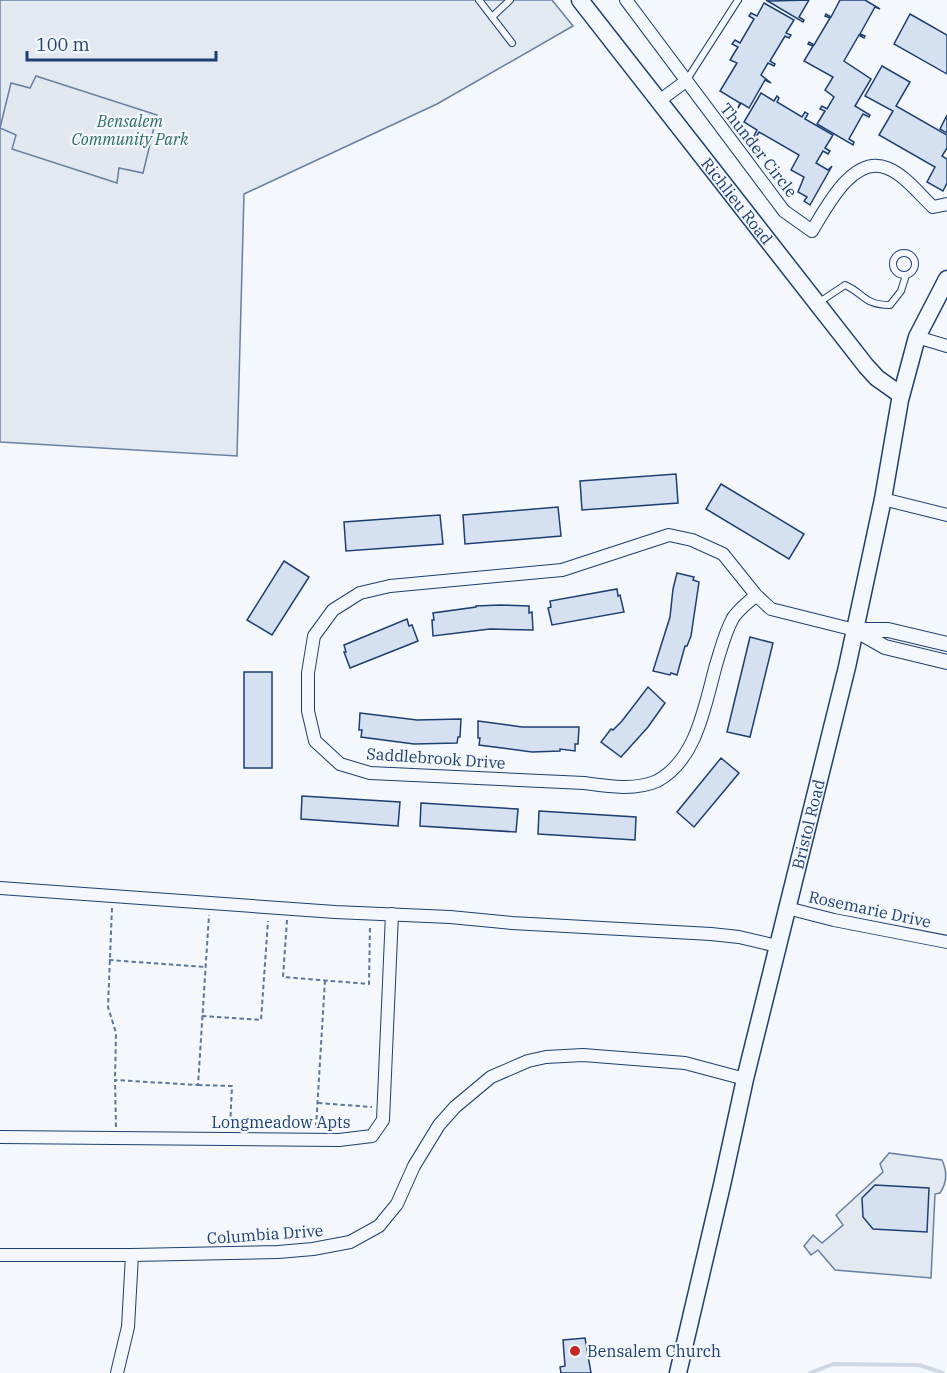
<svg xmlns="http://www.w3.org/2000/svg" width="947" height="1373" viewBox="0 0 947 1373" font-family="'IBM Plex Serif',serif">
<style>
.green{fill:#e3e9f0;stroke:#687fa3;stroke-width:1.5}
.parking{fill:#e3e8f0;stroke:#687fa3;stroke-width:1.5}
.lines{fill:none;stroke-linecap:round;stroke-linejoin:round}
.stream{stroke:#cfd7e4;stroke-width:4}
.building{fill:#d5e0f0;stroke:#1d3f73;stroke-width:1.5}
.service-casing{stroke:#1d3f73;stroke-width:8}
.minor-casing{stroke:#1d3f73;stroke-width:14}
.tertiary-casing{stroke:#1d3f73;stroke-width:16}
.secondary-casing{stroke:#1d3f73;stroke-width:19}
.path{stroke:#5e769c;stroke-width:2;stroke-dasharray:4.5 3;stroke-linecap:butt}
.service{stroke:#f4f7fb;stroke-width:6}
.minor{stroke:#f4f7fb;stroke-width:12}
.tertiary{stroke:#f4f7fb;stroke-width:14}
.secondary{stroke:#f4f7fb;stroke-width:16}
.poi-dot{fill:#c62828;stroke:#f4f7fb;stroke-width:2}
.labels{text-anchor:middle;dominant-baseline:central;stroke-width:4.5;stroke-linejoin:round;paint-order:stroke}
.park-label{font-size:16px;font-style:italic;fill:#2c6c60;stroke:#f4f7fb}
.street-label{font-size:16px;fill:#1d3f73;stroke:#f4f7fb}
.poi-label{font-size:16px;fill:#1d3f73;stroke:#f4f7fb;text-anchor:start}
</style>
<rect width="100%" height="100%" fill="#f4f7fb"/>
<g class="green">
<polygon points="0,0 552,0 573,26 437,104 244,194 237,456 0,442"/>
<path d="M889,1153l53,7c5,11 5,23 -2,33l-5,1 -4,84 -96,-8 -17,-20 -7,5 -7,-9 9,-11 9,8 21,-18 -7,-10 47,-43 -3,-8z"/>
</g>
<polygon class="parking" points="36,76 157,115 143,173 119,168 117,183 12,149 16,135 0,128 11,83 30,88"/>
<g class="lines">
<polyline class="stream" points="810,1373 833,1364 919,1365 943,1373"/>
</g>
<g class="building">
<polygon points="766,0 770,1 809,0 799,17 804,20 803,22"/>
<polygon points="840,0 865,0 880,9 875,7 860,34 865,36 864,38 859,35 844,61 871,79 855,106 870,115 869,117 863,114 849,139 854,142 853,145 817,124 825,111 820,109 822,106 827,109 834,97 825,90 833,77 804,61 813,46 808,44 809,42 814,45 830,18 825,16 826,14 831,17"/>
<polygon points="764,3 794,20 786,33 791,35 789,38 785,36 770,61 775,64 774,66 768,63 761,75 771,83 765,80 749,108 741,103 738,108 740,103 720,91 737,63 730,60 738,47 732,44 735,40 740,43 754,19 749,16 751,13 757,16"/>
<polygon points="910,14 947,35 947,74 894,44"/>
<polygon points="882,66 910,82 896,106 947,135 947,148 942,156 947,159 947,183 943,191 927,182 935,167 879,135 893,111 865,96"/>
<polygon points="761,93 774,101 777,96 779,98 777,102 802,117 805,112 808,114 805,119 833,135 825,148 830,151 828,154 823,151 816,163 828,170 832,166 810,205 804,201 807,197 798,192 804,177 791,170 799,155 759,132 756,137 754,136 757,130 744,122"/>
<polygon points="947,115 947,133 940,129"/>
<polygon points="676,474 678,503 582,510 580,481"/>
<polygon points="721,484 804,534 789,559 706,509"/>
<polygon points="558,507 561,536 465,544 463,515"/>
<polygon points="440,515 443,544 346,551 344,522"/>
<polygon points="284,561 309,577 272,635 247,620"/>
<polygon points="677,573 694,577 693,580 699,582 691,636 687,646 685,646 677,675 671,673 670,675 653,671 670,617 673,589"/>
<polygon points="617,589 618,596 620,595 624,612 552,625 548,608 551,607 550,601"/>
<polygon points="500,605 529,606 529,613 532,612 533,630 490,629 433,636 432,620 434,620 433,613 476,607 476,606"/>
<polygon points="407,619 409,626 412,625 418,641 350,668 344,652 346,652 344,645"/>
<polygon points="750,637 773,643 750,737 727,732"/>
<rect x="244" y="672" width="28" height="96"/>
<polygon points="648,687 665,703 648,727 621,757 601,742 611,729 613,730 622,721"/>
<polygon points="360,713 417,720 461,719 460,737 458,737 457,743 414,744 361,737 362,730 359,730"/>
<polygon points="478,721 522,727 579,727 578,744 575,744 575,751 560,749 560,751 532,752 479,745 480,738 478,738"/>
<polygon points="721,758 739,773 694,827 677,812"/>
<polygon points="302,796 400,802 398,826 301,819"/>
<polygon points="421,803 518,809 516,832 420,826"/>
<polygon points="539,811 636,817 635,840 538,834"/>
<polygon points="875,1185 929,1188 927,1232 873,1229 863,1217 862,1198"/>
<polygon points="585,1338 591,1373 561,1373 560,1367 565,1366 563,1340"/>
</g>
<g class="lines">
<g class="service-casing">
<g id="service">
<polyline points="479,0 512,43"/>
<polyline points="492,17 510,0"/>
<polyline points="686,81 738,0"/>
<circle cx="904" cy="264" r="11"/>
<path d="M818,303l27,-18c20,9 19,20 45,20l11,-14 5,-16"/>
</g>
</g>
<g class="minor-casing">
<g id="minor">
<path d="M626,0l158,211 28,20c14,-23 41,-77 75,-63 18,7 33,27 46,39l14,-3"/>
<polyline points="659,101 686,81"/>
<polyline points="917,337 947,346"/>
<polyline points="883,499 947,515"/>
<path d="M756,595c-7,7 -17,14 -23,23 -8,14 -12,31 -17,47 -11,39 -19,95 -59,116 -22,10 -51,5 -73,2l-214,-10 -30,-9 -25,-23 -7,-30v-38l6,-37 19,-26 27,-17 30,-7 172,-16 107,-35 23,5 31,14 33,41 15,14 84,21"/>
<polyline points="0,888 335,912 450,917 512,923 711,934 739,937 777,946"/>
<polyline points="787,908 834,920 947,942"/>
<polyline points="0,1137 339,1140 372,1136 383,1120 392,914"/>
<polyline points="0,1255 132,1255 128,1327 117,1373"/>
<polyline points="132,1255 278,1252 313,1249 350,1242 379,1226 397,1204 414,1166 439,1125 455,1107 491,1077 528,1061 546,1057 583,1055 685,1063 745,1079"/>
</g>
</g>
<g class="tertiary-casing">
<g id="tertiary">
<polyline points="855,630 885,647 947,662"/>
<polyline points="857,630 888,630 947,644"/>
</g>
</g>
<g class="secondary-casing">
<g id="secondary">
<path id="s1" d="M580,0l286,366 11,12 24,17"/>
<path id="s2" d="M678,1373l44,-188 23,-106 102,-412 36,-168 17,-99 17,-63 30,-58"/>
</g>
</g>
<g class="path">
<polyline points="112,908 108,1007 116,1033 115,1080"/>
<polyline points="287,920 283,977 369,984 370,925"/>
<polyline points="109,960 205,967"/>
<polyline points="202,1016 261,1020 268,921"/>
<polyline points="198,1085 232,1086 230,1127"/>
<polyline points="318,1103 372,1107"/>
<polyline points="116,1127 115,1080 198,1085 209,915"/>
<polyline points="316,1127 325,980"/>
</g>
<use href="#service" class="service"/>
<use href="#minor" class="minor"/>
<use href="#tertiary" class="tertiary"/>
<use href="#secondary" class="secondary"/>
</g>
<circle class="poi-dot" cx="575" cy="1351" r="6"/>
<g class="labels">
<g class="park-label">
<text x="130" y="121">Bensalem<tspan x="130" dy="18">Community Park</tspan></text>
</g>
<g class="street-label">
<text transform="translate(759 150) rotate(52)">Thunder Circle</text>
<text stroke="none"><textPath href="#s1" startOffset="255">Richlieu Road</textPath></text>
<text transform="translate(436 758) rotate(4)">Saddlebrook Drive</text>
<text stroke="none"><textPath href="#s2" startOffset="564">Bristol Road</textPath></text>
<text transform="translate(870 909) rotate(12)">Rosemarie Drive</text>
<text x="281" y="1122">Longmeadow Apts</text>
<text transform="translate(265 1234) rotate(-4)">Columbia Drive</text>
</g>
<g class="poi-label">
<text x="587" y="1351">Bensalem Church</text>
</g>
</g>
<path d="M27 51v9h189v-9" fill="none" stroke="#1d3f73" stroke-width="3"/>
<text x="36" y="51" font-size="18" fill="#1d3f73" stroke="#f4f7fb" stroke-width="4.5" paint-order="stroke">100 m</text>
</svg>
